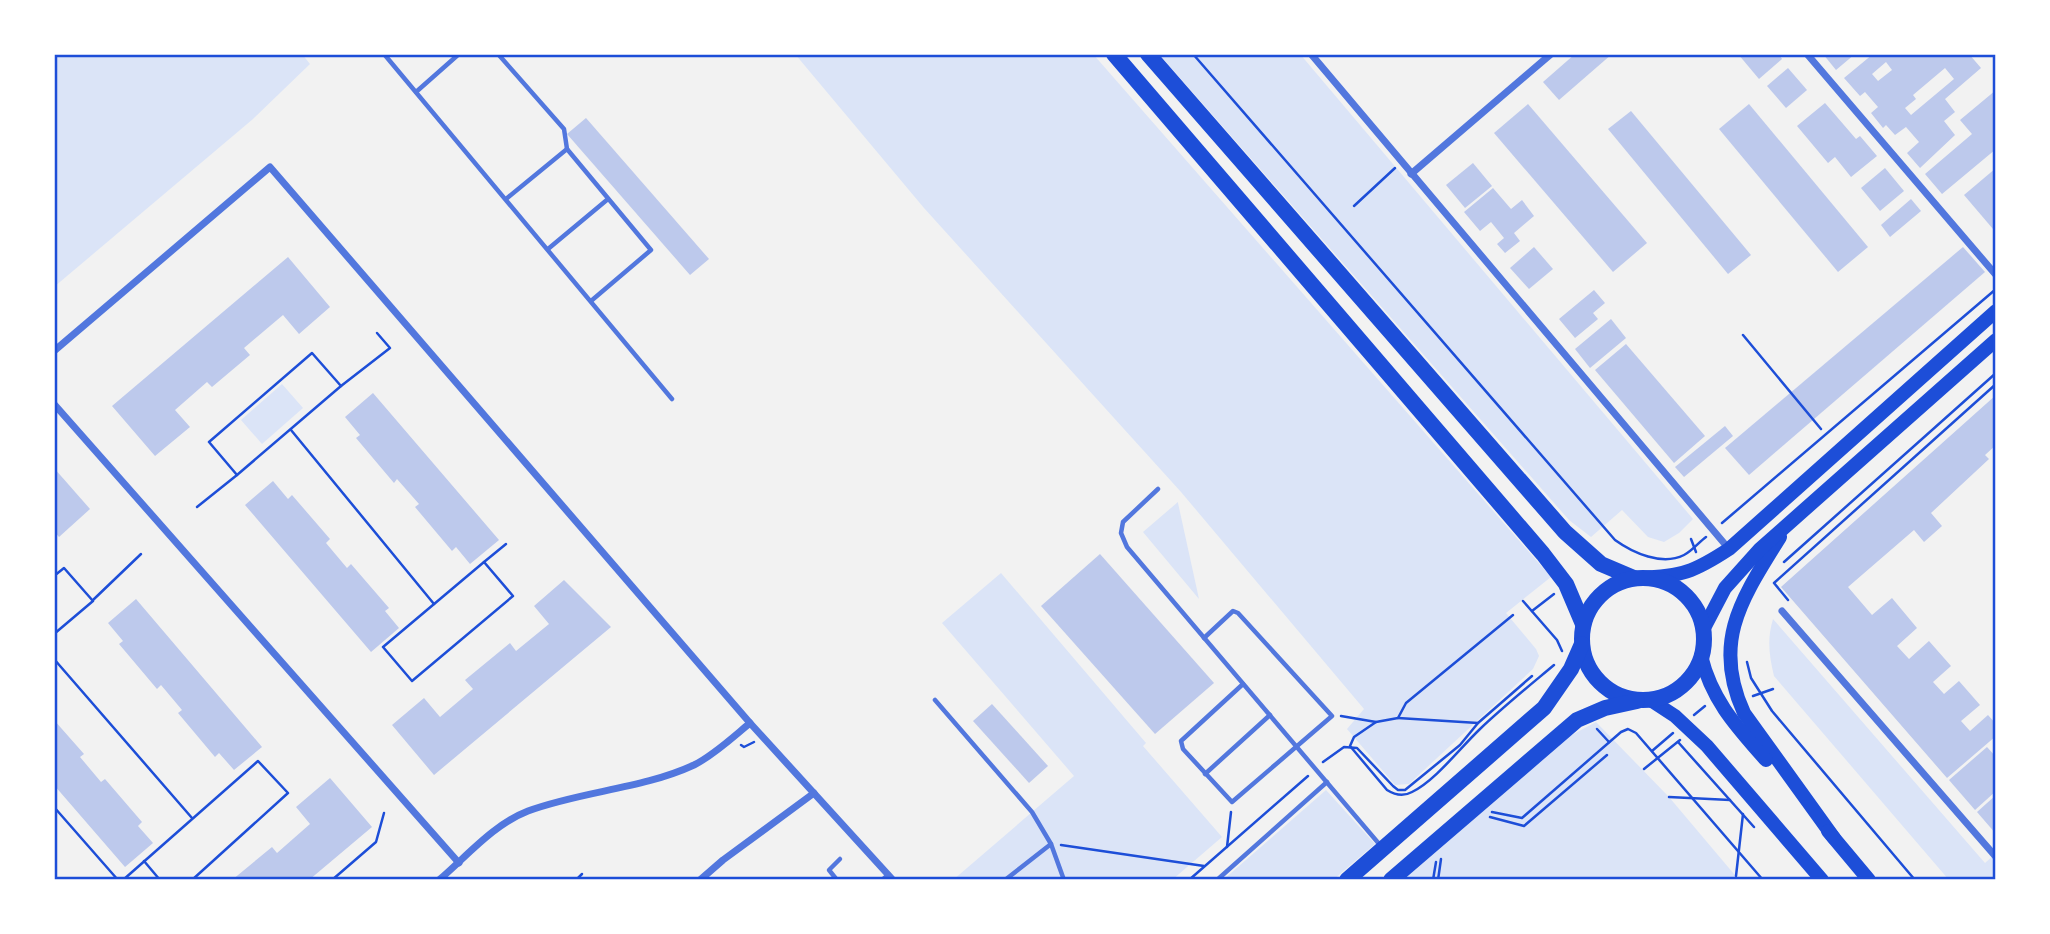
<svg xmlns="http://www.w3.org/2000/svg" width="2050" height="934" viewBox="0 0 2050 934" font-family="'Crimson Pro',serif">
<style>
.green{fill:#dbe4f7}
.building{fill:#bdc9ec;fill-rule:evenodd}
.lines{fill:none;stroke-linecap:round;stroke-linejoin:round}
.path{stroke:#1d4ed8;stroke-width:2.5}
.service{stroke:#5277de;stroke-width:4.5}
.minor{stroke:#5277de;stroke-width:7}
.secondary{stroke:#1d4ed8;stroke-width:14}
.primary{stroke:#1d4ed8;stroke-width:16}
.neatline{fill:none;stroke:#1d4ed8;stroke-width:2.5}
</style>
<rect width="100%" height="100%" fill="#f2f2f2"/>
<g class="green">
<polygon points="54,54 302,54 310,64 253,119 54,287"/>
<polygon points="795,54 1093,54 1551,577 1506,613 1536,649 1539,656 1533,669 1409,784 1395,785 1347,729 1364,709 1181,492 924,208"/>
<polygon points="1159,54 1300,54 1693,519 1679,533 1664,542 1648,537 1622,510 1591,537 1569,520"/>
<polygon points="282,384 303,408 262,444 241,420"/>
<polygon points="1178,502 1178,503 1199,599 1143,532"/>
<polygon points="1001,573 1146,743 1143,746 1222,837 1172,880 953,880 1074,776 942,623"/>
<path d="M1773,619l212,244 9,-8 2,2v23h-47l-175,-204c-5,-21 -7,-37 -1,-57z"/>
<polygon points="1596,722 1669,797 1739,880 1402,880 1568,737"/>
<polygon points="1326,790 1375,844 1333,880 1223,880"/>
</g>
<g class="building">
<polygon points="1575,54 1612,54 1559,100 1543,82"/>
<polygon points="1738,54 1779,54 1782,59 1759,79"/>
<polygon points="1823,54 1855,54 1836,70"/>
<path d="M1873,54h96l12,14 -36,31 10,13 -11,9 11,14 -35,33 -13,-15 12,-11 -13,-15 -11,8 -9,-10 -3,3 -12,-15 7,-6 -13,-15 -5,4 -16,-18zM1886,62l6,8 -14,11 -6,-7zM1945,68l9,11 -43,36 -6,-7 11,-9 -3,-4z"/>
<polygon points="1788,68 1807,90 1786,108 1767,86"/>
<polygon points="1996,90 1996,149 1942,194 1925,174 1972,134 1960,120"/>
<polygon points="1825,103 1856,139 1860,136 1877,156 1851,177 1835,157 1828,163 1797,126"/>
<polygon points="1528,104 1647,243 1613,272 1494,133"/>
<polygon points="1749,104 1868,247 1838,272 1719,129"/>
<polygon points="1631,111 1751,255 1728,274 1608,129"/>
<polygon points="586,118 709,259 690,275 567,134"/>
<polygon points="1473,163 1492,186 1465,208 1446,185"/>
<polygon points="1885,168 1904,191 1880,211 1861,188"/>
<polygon points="1996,168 1996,227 1993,229 1964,195"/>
<polygon points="1493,188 1511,209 1522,200 1534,216 1514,233 1520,241 1505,253 1497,244 1504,238 1491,222 1480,231 1464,212"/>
<polygon points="1911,199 1921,211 1890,237 1881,225"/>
<polygon points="1534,247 1553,269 1529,289 1510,268"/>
<polygon points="1963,247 1985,272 1749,475 1725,448"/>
<polygon points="288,257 330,307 299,334 283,315 244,348 250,355 212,387 207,382 175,410 190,427 155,456 112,406"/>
<polygon points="1594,290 1605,303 1593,313 1598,319 1575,338 1559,319"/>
<polygon points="1611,319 1626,338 1590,368 1575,349"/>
<polygon points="1626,344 1705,436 1674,463 1595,370"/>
<polygon points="373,393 499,540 470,564 456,547 452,551 415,507 419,504 397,479 394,483 356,438 360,435 345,417"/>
<polygon points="1996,395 1996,445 1985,455 1989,459 1931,513 1942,526 1924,542 1914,530 1848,587 1872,615 1892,598 1917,628 1897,646 1909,659 1929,641 1951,666 1933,682 1944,694 1959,681 1980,705 1961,721 1970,731 1988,715 1996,724 1996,736 1947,778 1781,587"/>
<polygon points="1725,426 1733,436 1684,477 1675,467"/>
<polygon points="54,468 90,509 59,537 54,531"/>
<polygon points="273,481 288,499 292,495 330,539 326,543 347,568 351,564 389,608 385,611 399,628 371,652 245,505"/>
<polygon points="1100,554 1214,683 1155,734 1041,606"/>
<polygon points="564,580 611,627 434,775 392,725 424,698 440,717 473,689 465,680 510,643 516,651 549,624 534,606"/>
<polygon points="136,599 262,747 234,770 219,753 215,757 178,713 182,710 161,685 157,689 119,644 123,641 108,623"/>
<polygon points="992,704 1048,766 1029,783 973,721"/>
<polygon points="54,720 84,754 80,757 101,782 105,779 142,822 138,826 153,843 125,867 54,785"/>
<polygon points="1987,747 1996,757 1996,791 1975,810 1949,780"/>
<polygon points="330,778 372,827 309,880 232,880 272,847 277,853 310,824 296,807"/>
<polygon points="1996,795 1996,834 1977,812"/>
</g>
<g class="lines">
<g class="path">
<path d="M1193,54l422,486c18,13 47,26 69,15 8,-4 15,-13 22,-18"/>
<polyline points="1354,206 1395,168"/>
<polyline points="1743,335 1821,429"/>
<polygon points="312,353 341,386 237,475 209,442"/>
<polyline points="341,386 390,348 377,333"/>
<polyline points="291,430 434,604"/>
<polyline points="197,507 237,475"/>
<polyline points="1722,523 1996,289"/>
<polyline points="1691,539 1696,552"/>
<polygon points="484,562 513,596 412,681 383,647"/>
<polyline points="484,562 506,544"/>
<polyline points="1784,562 1996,373"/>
<polyline points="54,576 64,568 93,601 54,634"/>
<polyline points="93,600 141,554"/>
<polyline points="1788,600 1774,583 1996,384"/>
<polyline points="1523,601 1557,640 1562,651"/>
<polyline points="1532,611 1554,594"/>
<polyline points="54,659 192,818"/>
<polyline points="1747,662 1751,678 1772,711 1915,880"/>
<polyline points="1753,696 1773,689"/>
<polyline points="1694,715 1705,706"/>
<polyline points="1341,716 1376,722 1398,718 1406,703 1513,615"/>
<polyline points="1398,718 1478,723"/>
<path d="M1376,722l-22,15 -4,9 37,44c8,5 16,7 25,2 24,-12 48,-44 68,-63 23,-22 49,-43 74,-64"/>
<polyline points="1597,729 1609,742"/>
<polyline points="1678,742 1754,827"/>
<polyline points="741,745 744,747 754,742"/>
<polyline points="1652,751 1673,733"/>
<polyline points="1323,762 1344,747 1357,748 1393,786 1398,790 1405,790 1460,745 1478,723 1532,676"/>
<polyline points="1644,769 1680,740"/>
<polyline points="1669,797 1730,800"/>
<polyline points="54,807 118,880"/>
<polyline points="1492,812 1522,818 1621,732 1628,729 1636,733 1763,880"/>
<polyline points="1490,817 1524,826 1607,755"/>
<polyline points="1061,845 1204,866"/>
<polyline points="1227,847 1231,812"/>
<polyline points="144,861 160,880"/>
<polyline points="1736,876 1743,814"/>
<polyline points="123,880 258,761 288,793 192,880"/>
<polyline points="332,880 376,842 384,813"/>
<polyline points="576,880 582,874"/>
<polyline points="1189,880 1308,776"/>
<polyline points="1433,880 1436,862"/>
<polyline points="1438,880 1441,859"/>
</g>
<g class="service">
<polyline points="384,54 672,399"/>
<polyline points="498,54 564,129 567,149"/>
<polyline points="416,92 459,54"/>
<polyline points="506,199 567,149 651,250 591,301"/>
<polyline points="548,249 608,199"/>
<polyline points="1158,489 1123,522 1121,533 1127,547 1380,845"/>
<polyline points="1204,638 1233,611 1238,613 1332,716 1232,802 1183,749 1181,741 1243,684"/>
<polyline points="935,700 1032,812 1051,844 1005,880"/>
<polyline points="1205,774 1270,715"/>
<polyline points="1051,844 1064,880"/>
<polyline points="837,880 829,870 840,859"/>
<polyline points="882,880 888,875"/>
<polyline points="1217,880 1327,782"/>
</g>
<g class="minor">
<polyline points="1311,54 1729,549"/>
<polyline points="1807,54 1996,275"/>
<polyline points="1411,174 1551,54"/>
<polyline points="54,351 270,167 750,723 893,880"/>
<polyline points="54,404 459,863"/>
<polyline points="1782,611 1996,857"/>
<path d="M439,880c27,-23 55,-56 89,-69 54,-20 114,-22 166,-46 20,-10 39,-28 56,-42"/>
<polyline points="700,880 723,860 814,793"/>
</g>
<g class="secondary">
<path d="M1780,537c-37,60 -69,104 -36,176l90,125"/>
<path d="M1640,578c42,-2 54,-6 89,-29l267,-238"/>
<polyline points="1703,630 1725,588 1760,549 1996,340"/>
<path d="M1701,656c11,45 36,71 65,104"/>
<polyline points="1649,699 1675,716 1707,746 1822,880"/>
<polyline points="1828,831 1869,880"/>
</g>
<g class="primary">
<polyline points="1114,54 1543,554 1566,584 1583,624"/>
<polyline points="1148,54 1565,532 1601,564 1634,578"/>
<circle cx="1643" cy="639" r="61"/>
<polyline points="1347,880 1544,708 1571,669 1582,644"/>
<polyline points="1391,880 1577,720 1605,708 1637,701"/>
</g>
</g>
<rect width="2050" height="934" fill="none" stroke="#ffffff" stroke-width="112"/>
<rect x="56" y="56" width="1938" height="822" class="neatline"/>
</svg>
